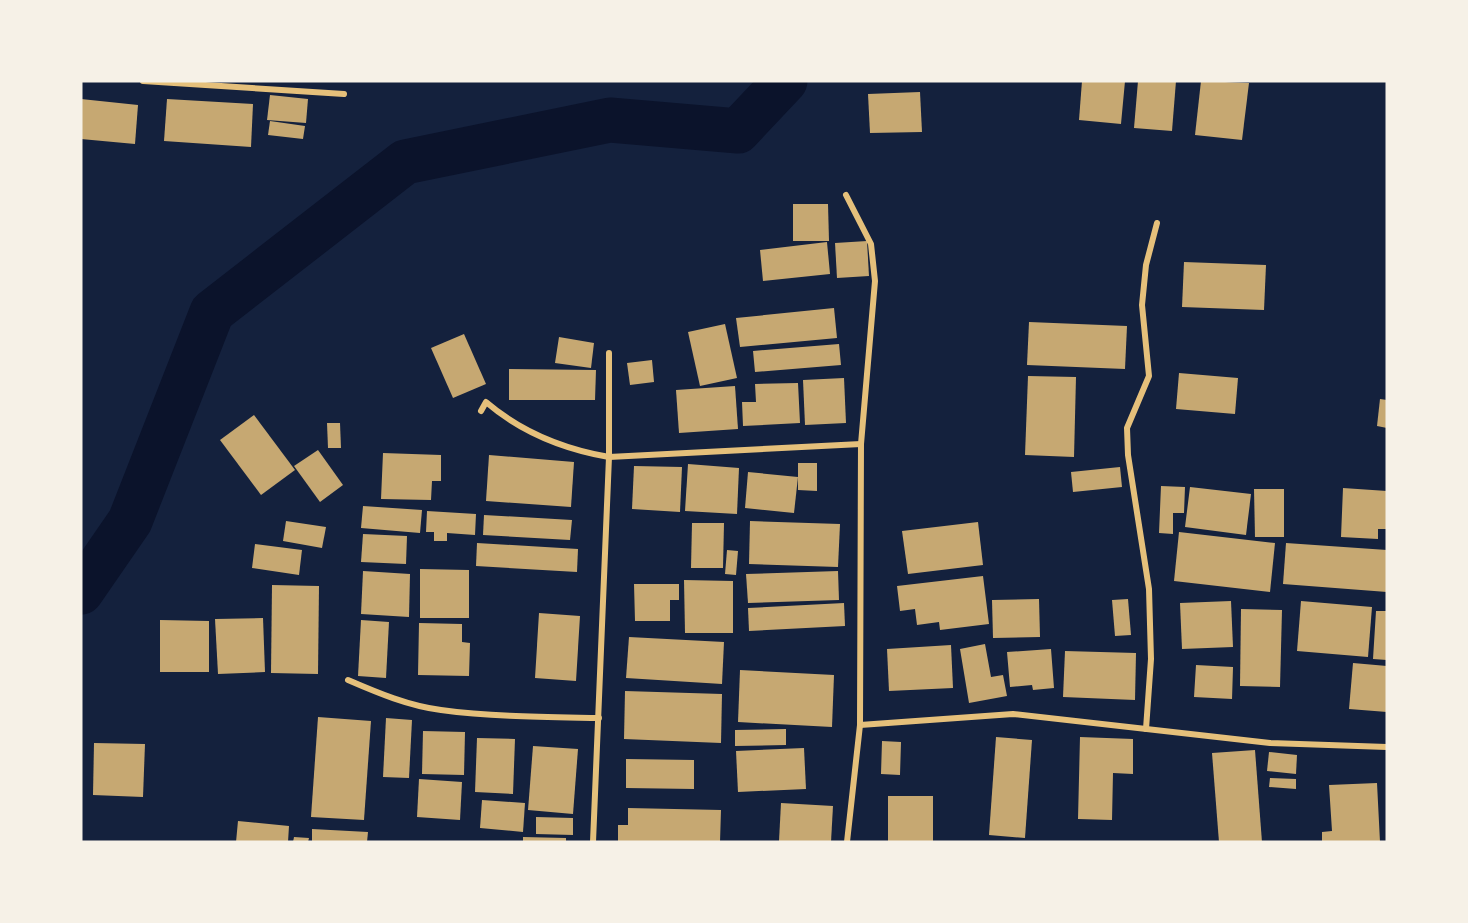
<svg xmlns="http://www.w3.org/2000/svg" width="1468" height="923" viewBox="0 0 1468 923" font-family="'Fira Sans Condensed',sans-serif">
<style>
.lines{fill:none;stroke-linecap:round;stroke-linejoin:round}
.river{stroke:#0b132b;stroke-width:45}
.building{fill:#c6a872}
.minor{stroke:#e5c07b;stroke-width:6}
</style>
<rect width="100%" height="100%" fill="#14213d"/>
<g class="lines">
<polyline class="river" points="81,592 130,521 212,312 405,162 610,120 738,131 785,81"/>
</g>
<g class="building">
<polygon points="1082,81 1125,81 1121,124 1079,120"/>
<polygon points="1138,81 1176,81 1172,131 1134,128"/>
<polygon points="1201,81 1249,83 1242,140 1195,135"/>
<polygon points="920,92 922,132 870,133 868,94"/>
<polygon points="270,95 308,99 306,123 267,120"/>
<polygon points="81,99 138,105 135,144 81,139"/>
<polygon points="167,99 253,104 251,147 164,141"/>
<polygon points="270,121 305,126 303,139 268,135"/>
<polygon points="793,204 828,204 829,241 793,241"/>
<polygon points="867,241 869,276 837,278 835,243"/>
<polygon points="827,242 830,274 763,281 760,250"/>
<polygon points="1184,262 1266,265 1264,310 1182,307"/>
<polygon points="834,308 837,338 740,347 736,318"/>
<polygon points="1029,322 1127,326 1125,369 1027,365"/>
<polygon points="725,324 737,378 700,386 688,332"/>
<polygon points="464,334 486,384 453,398 431,348"/>
<polygon points="559,337 594,343 591,368 555,363"/>
<polygon points="839,344 841,365 755,372 753,351"/>
<polygon points="652,360 654,382 630,385 627,363"/>
<polygon points="509,369 596,370 595,400 509,400"/>
<polygon points="1179,373 1238,378 1235,414 1176,409"/>
<polygon points="1028,376 1076,377 1074,457 1025,455"/>
<polygon points="844,378 846,423 805,425 803,380"/>
<polygon points="798,383 800,423 743,426 742,402 756,402 755,384"/>
<polygon points="735,386 738,429 679,433 676,390"/>
<polygon points="1380,399 1387,400 1387,428 1377,426"/>
<polygon points="254,415 295,470 261,495 220,440"/>
<polygon points="327,423 340,423 341,448 328,448"/>
<polygon points="318,450 343,485 320,502 294,466"/>
<polygon points="383,453 441,455 441,481 432,481 431,500 381,499"/>
<polygon points="489,455 574,462 571,507 486,501"/>
<polygon points="798,463 817,463 817,491 798,490"/>
<polygon points="688,464 739,468 737,514 685,511"/>
<polygon points="634,466 682,467 680,512 632,509"/>
<polygon points="1120,467 1122,487 1073,492 1071,472"/>
<polygon points="748,472 798,477 794,513 745,508"/>
<polygon points="1161,486 1185,487 1184,513 1173,513 1173,534 1159,533"/>
<polygon points="1190,487 1251,494 1246,535 1185,527"/>
<polygon points="1343,488 1387,491 1387,529 1378,529 1378,539 1341,537"/>
<polygon points="1254,489 1284,489 1284,537 1255,537"/>
<polygon points="363,506 422,510 420,533 361,528"/>
<polygon points="427,511 476,514 475,535 447,533 447,541 434,541 434,532 426,532"/>
<polygon points="484,515 572,520 570,540 483,535"/>
<polygon points="286,521 326,527 322,548 283,541"/>
<polygon points="750,521 840,524 838,567 749,564"/>
<polygon points="978,522 983,565 908,574 902,531"/>
<polygon points="692,523 724,523 723,568 691,568"/>
<polygon points="1179,532 1275,543 1270,592 1174,581"/>
<polygon points="363,534 407,536 406,564 361,562"/>
<polygon points="477,543 578,549 577,572 476,566"/>
<polygon points="1286,543 1387,550 1387,592 1283,584"/>
<polygon points="255,544 302,550 299,575 252,568"/>
<polygon points="727,550 738,551 736,575 725,574"/>
<polygon points="420,569 469,570 469,618 420,618"/>
<polygon points="363,571 410,574 409,617 361,614"/>
<polygon points="838,571 839,600 748,603 746,574"/>
<polygon points="983,576 989,624 940,630 939,622 917,625 915,609 900,611 897,586"/>
<polygon points="684,580 733,581 733,633 685,633"/>
<polygon points="634,584 679,584 679,600 670,600 670,621 635,621"/>
<polygon points="272,585 319,586 318,674 271,673"/>
<polygon points="1039,599 1040,637 993,638 992,600"/>
<polygon points="1128,599 1131,635 1115,636 1112,600"/>
<polygon points="1231,601 1233,647 1182,649 1180,603"/>
<polygon points="1301,601 1372,607 1368,657 1297,651"/>
<polygon points="844,603 845,626 749,631 748,608"/>
<polygon points="1241,609 1282,610 1280,687 1240,686"/>
<polygon points="1376,611 1387,611 1387,660 1373,659"/>
<polygon points="539,613 580,616 576,681 535,678"/>
<polygon points="263,618 265,672 218,674 215,619"/>
<polygon points="160,620 209,621 209,672 160,672"/>
<polygon points="361,620 389,622 386,678 358,676"/>
<polygon points="419,623 462,624 462,642 470,643 469,676 418,675"/>
<polygon points="629,637 724,642 722,684 626,678"/>
<polygon points="985,644 991,677 1003,675 1007,696 969,703 960,649"/>
<polygon points="951,645 953,688 889,691 887,649"/>
<polygon points="1051,649 1054,688 1033,690 1032,685 1010,687 1007,652"/>
<polygon points="1065,651 1136,653 1135,700 1063,697"/>
<polygon points="1353,663 1387,666 1387,712 1349,709"/>
<polygon points="1196,665 1233,667 1232,699 1194,697"/>
<polygon points="740,670 834,675 832,727 738,722"/>
<polygon points="625,691 722,694 721,743 624,739"/>
<polygon points="318,717 371,721 364,820 311,817"/>
<polygon points="386,718 412,720 409,778 383,777"/>
<polygon points="786,729 786,745 735,746 735,730"/>
<polygon points="423,731 465,732 464,775 422,774"/>
<polygon points="996,737 1032,740 1025,838 989,835"/>
<polygon points="1080,737 1133,739 1133,774 1113,773 1112,820 1078,819"/>
<polygon points="477,738 515,739 513,794 475,792"/>
<polygon points="882,741 901,742 900,775 881,774"/>
<polygon points="94,743 145,744 143,797 93,795"/>
<polygon points="533,746 578,749 573,814 528,810"/>
<polygon points="804,748 806,789 738,792 736,751"/>
<polygon points="1255,750 1262,842 1219,842 1212,753"/>
<polygon points="1269,752 1297,755 1296,774 1267,771"/>
<polygon points="626,759 694,760 694,789 626,788"/>
<polygon points="1270,778 1296,779 1296,789 1269,787"/>
<polygon points="419,779 462,782 460,820 417,817"/>
<polygon points="1377,783 1380,842 1322,842 1322,832 1332,831 1329,785"/>
<rect x="888" y="796" width="45" height="46"/>
<polygon points="482,800 525,803 523,832 480,828"/>
<polygon points="781,803 833,806 831,842 779,841"/>
<polygon points="628,808 721,810 720,842 618,842 618,825 628,825"/>
<polygon points="536,817 573,818 573,835 536,834"/>
<polygon points="238,821 289,826 288,842 236,842"/>
<polygon points="312,829 368,832 367,842 312,842"/>
<polygon points="294,837 309,838 308,842 293,842"/>
<polygon points="523,837 566,838 566,842 523,842"/>
</g>
<g class="lines">
<g class="minor">
<polyline points="143,81 344,94"/>
<polyline points="846,195 871,244 875,281 861,444 860,725 847,842"/>
<path d="M481,411l5,-9c35,30 77,47 123,55l252,-13"/>
<path d="M348,680c30,13 61,26 93,30 52,7 105,7 158,8"/>
<polyline points="860,725 1013,714 1270,743 1387,747"/>
<polyline points="1146,729 1151,659 1149,589 1128,455 1127,428 1149,376 1142,305 1146,265 1157,223"/>
<polyline points="593,842 609,457 609,353"/>
</g>
</g>
<rect width="1468" height="923" fill="none" stroke="#f6f1e7" stroke-width="165"/>
</svg>
